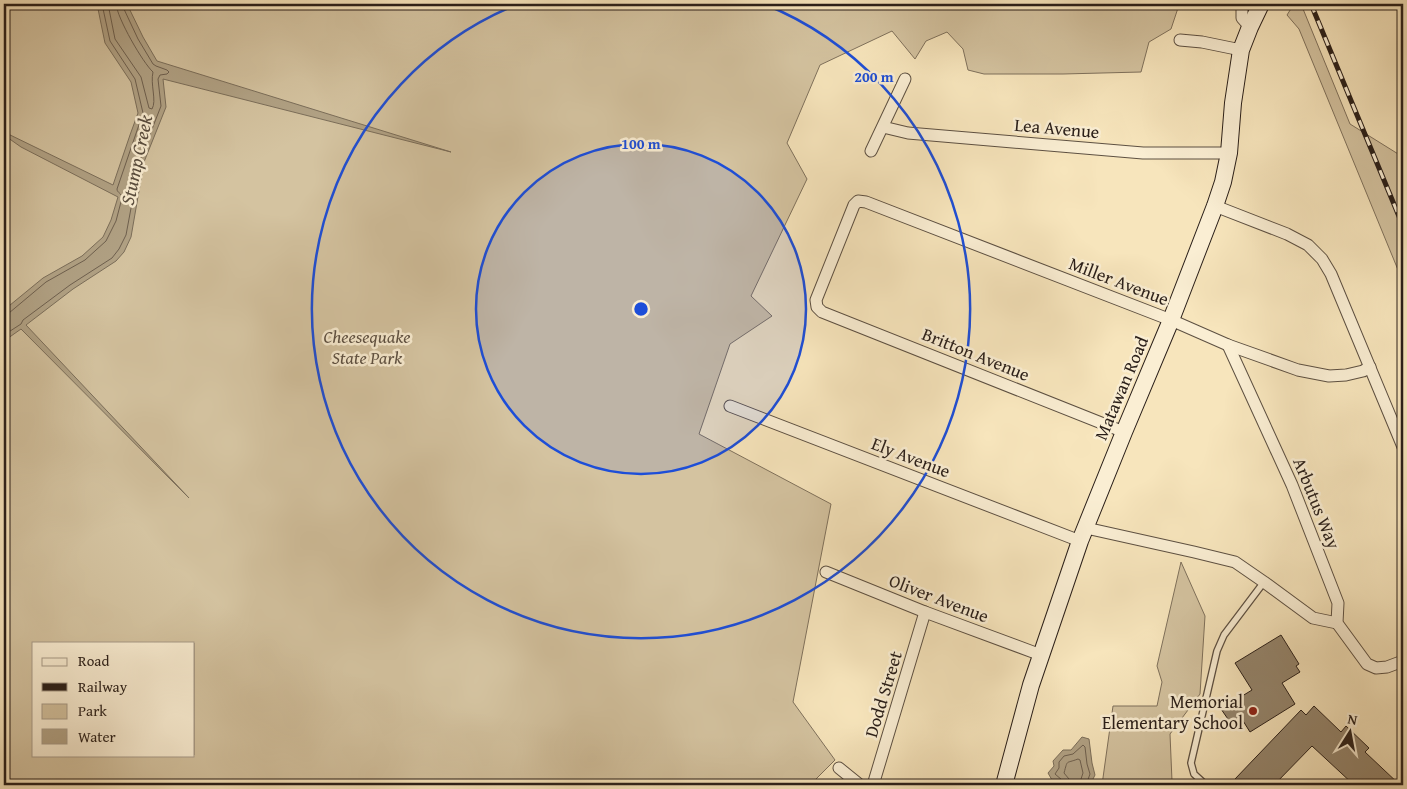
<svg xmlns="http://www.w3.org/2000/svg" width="1407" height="789" viewBox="0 0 1407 789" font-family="'Gentium Book Plus',serif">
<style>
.green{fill:#d4c3a0;stroke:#7f715c;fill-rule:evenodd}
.water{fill:#b1a285;stroke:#7b6e5a}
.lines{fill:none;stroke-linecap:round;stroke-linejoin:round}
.shore{stroke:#6e604f;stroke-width:1}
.building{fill:#95866e;stroke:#2a1f19}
.service-casing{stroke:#5d5042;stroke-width:8}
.minor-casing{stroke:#5d5042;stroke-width:13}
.secondary-casing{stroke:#2a1f19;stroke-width:18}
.service{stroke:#faeed3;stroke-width:5.5}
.minor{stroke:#faeed3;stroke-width:11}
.secondary{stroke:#faeed3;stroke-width:16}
.rail-casing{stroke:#2a1f19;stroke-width:5}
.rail{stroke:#faeed3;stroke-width:3;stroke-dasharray:9;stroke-linecap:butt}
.ring{fill:none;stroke:#1d4ed8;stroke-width:2.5}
.poi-dot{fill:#8f2418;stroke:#faeed3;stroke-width:2}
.labels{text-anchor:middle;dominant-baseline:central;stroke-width:5;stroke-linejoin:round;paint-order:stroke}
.street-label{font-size:18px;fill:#2a1f19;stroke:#faeed3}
.park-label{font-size:18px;font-style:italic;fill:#5d5042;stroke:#faeed3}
.poi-label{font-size:18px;fill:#2a1f19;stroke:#faeed3;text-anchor:end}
.water-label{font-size:19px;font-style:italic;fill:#594d3f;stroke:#faeed3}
.centre{fill:#1d4ed8;stroke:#faeed3;stroke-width:2.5}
.ring-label{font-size:15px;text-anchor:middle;font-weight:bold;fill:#1d4ed8;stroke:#faeed3;stroke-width:5;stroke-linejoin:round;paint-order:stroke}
</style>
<rect width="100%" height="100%" fill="#f7e5bc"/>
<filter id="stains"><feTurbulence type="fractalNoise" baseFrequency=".004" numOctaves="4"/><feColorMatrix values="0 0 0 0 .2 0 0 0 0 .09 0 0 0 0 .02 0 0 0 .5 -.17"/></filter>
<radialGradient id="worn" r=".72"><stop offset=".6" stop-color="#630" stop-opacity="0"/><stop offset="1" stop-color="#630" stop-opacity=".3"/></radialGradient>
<g class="green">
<path d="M4,4h1172l2,4 -7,21 -22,13 -8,30 -78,2h-79l-16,-4 -5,-21 -16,-17 -21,9 -11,18 -23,-28 -72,34 -33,78 20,36 -56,117 21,20 -42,28 -31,90 132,70 -38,198 42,58 -25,25h-806zM34,643h160v112h-160z"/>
<polygon points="1294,4 1301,4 1350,124 1403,157 1403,282 1299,29 1287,15"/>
<polygon points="1181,562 1205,616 1200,694 1170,734 1172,781 1176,785 1102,785 1113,706 1157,706 1162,682 1157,666"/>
</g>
<g class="water">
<polygon points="97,4 127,4 143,37 157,61 451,152 163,79 166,107 144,162 131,237 124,252 116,261 73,289 26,325 189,498 21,329 4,341 4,310 43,278 82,256 103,237 111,220 118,197 21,147 4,135 4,132 113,185 130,135 138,113 131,82 105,43"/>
<polygon points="1082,737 1089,739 1092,763 1095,775 1090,785 1062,785 1052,780 1048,773 1054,766 1053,761 1063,750 1071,750"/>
</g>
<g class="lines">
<g class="shore">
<path d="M108,4l7,35 26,38 8,31 3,1c5,-8 -2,-25 1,-37 -10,-9 -36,-54 -37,-68"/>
<path d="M4,314l5,-1 37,-31 39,-22 21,-19 10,-20 6,-23c0,-5 -5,-5 -5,-9l26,-76 -8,-34 -25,-38 -8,-37"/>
<polyline points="4,335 21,324 23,320 70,285 112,258 119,249 126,235 140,160 161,106 158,79 160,75 167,74 169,72 167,70 156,66 153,64 138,39 123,7 123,4"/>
<polyline points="1063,785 1062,780 1055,774 1059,768 1059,762 1064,756 1073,754 1083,745 1085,747 1087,764 1090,774 1086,785"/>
<path d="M1069,785v-6l-5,-6c4,-14 1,-9 14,-14l2,1 3,13 -4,12"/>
</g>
</g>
<g class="building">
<polygon points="1281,635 1299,664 1296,666 1300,672 1282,683 1295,704 1250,732 1240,716 1230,722 1221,709 1252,690 1235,663"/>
<polygon points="1314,706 1341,732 1346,726 1369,748 1365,752 1400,785 1354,785 1312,746 1274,785 1241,785 1235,779 1301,710 1306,715"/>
</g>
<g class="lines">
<g class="service-casing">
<polyline id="service" points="1206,785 1194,774 1191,763 1217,651 1224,635 1264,582"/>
</g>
<g class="minor-casing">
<g id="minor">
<polyline points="1242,4 1242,18 1250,27"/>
<polyline points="1180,40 1202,42 1241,50"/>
<polyline points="883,127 908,133 1143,153 1229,153"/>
<polyline points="871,151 905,79"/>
<polyline points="1215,206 1287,234 1308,245 1322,259 1331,274 1403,447"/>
<polyline points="1228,345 1292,485 1338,603 1337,623 1367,664 1376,668 1387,667 1403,661"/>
<polyline points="730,406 1080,541"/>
<polyline points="1124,432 822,312 817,307 816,300 854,205 858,201 866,202 1171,320 1228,345 1298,370 1329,376 1346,375 1363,371 1370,367"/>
<polyline points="1086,528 1194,552 1235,562 1264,582 1313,618 1337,623"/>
<polyline points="826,572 925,612 1041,655"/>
<polyline points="839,768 860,785"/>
<polyline points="873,785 925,612"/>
</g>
</g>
<g class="secondary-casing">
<polyline id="secondary" points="1004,785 1031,685 1080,541 1124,432 1171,320 1215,206 1223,182 1229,153 1233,103 1241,50 1250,27 1261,4"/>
</g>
<use href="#service" class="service"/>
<use href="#minor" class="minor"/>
<use href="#secondary" class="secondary"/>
<g class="rail-casing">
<polyline id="rail" points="1311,4 1403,226"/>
</g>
<use href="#rail" class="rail"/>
</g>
<circle cx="641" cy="309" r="165" fill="#1d4ed8" fill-opacity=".12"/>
<g class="ring">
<circle cx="641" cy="309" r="165"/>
<path d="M764 4A329 329 0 1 1 518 4"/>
</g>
<circle class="poi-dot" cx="1253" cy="711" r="5"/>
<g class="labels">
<g class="street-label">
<text transform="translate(1057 128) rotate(5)">Lea Avenue</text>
<text transform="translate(1119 281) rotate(21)">Miller Avenue</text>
<text transform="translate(976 354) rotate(22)">Britton Avenue</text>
<text transform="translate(1121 388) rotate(-67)">Matawan Road</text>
<text transform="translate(911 457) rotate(21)">Ely Avenue</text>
<text transform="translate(1317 503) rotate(68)">Arbutus Way</text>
<text transform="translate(939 598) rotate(21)">Oliver Avenue</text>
<text transform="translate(883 694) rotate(-73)">Dodd Street</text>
</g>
<g class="park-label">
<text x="367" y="336">Cheesequake<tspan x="367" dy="21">State Park</tspan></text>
</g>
<g class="poi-label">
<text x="1243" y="701">Memorial<tspan x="1243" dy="21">Elementary School</tspan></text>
</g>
<g class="water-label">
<text transform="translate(136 160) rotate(-78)">Stump Creek</text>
</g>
</g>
<circle cx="641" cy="309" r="8" class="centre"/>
<g class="ring-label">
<text x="874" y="82">200 m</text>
<text x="641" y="149">100 m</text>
</g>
<rect width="1407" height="789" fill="none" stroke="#f7e5bc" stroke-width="20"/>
<rect x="5" y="5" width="1397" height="779" fill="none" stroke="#2a1f19" stroke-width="2.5"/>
<rect x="10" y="10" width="1387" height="769" fill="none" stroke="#2a1f19"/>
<rect x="32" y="642" width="162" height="115" fill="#faeed3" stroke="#a79b89"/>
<rect x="42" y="658" width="25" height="8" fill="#faeed3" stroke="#a79b89"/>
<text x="78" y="666" font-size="15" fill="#2a1f19">Road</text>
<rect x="42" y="683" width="25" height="8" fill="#2a1f19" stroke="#a79b89"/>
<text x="78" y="692" font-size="15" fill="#2a1f19">Railway</text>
<rect x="42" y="704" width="25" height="15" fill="#d4c3a0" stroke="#a79b89"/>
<text x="78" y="716" font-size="15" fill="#2a1f19">Park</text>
<rect x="42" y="729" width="25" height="15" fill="#b1a285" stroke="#a79b89"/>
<text x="78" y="742" font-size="15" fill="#2a1f19">Water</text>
<g transform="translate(1350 732) rotate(11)" stroke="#faeed3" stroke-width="4" paint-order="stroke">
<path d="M0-4L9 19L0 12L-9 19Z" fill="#2a1f19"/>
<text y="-8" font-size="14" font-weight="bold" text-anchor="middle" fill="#2a1f19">N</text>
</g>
<rect width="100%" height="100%" filter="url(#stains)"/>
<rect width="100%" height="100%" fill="url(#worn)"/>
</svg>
